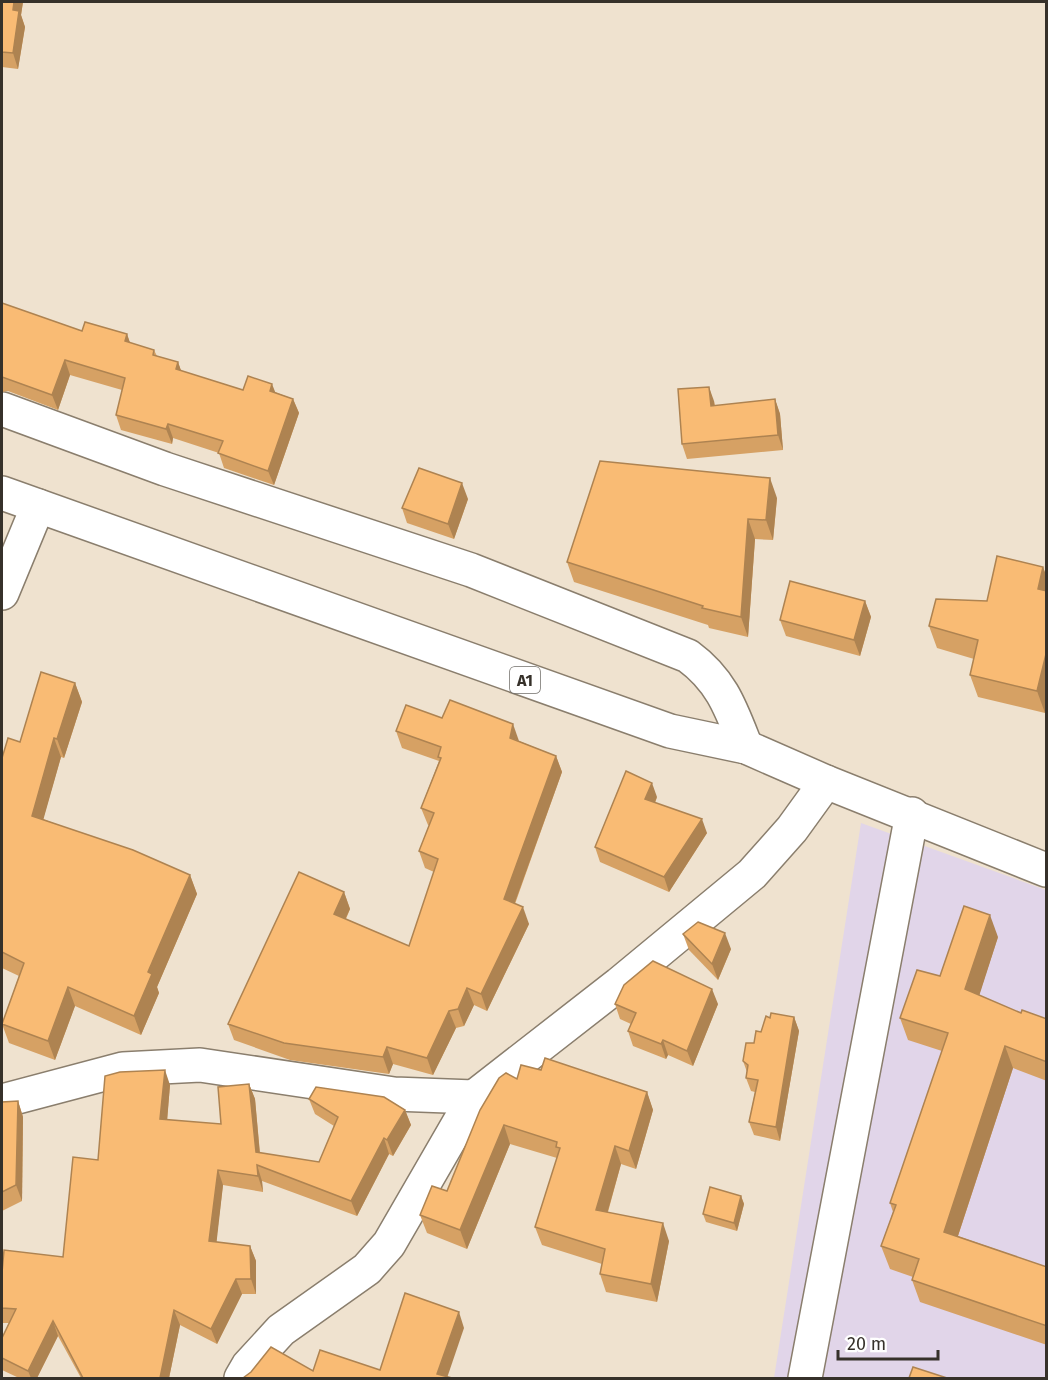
<svg xmlns="http://www.w3.org/2000/svg" width="1048" height="1380" viewBox="0 0 1048 1380" font-family="'Fira Sans',sans-serif">
<style>
.education{fill:#e1d5e9}
.lines{fill:none;stroke-linecap:round;stroke-linejoin:round}
.minor-casing{stroke:#8a7e6d;stroke-width:36}
.highway-casing{stroke:#8a7e6d;stroke-width:36}
.minor{stroke:#fff;stroke-width:33}
.highway{stroke:#fff;stroke-width:33}
.wall{fill:#d6a164}
.shaded-wall{fill:#ae8351}
.building{fill:#f9bb74;stroke:#ae8351;stroke-width:1.5}
.labels{text-anchor:middle;dominant-baseline:central;stroke-width:5;stroke-linejoin:round;paint-order:stroke}
.shield{fill:#fff;stroke:#726f6a;stroke-width:1.5}
.shield-label{font-size:16px;font-weight:bold;fill:#36312a}
</style>
<rect width="100%" height="100%" fill="#efe2cf"/>
<polygon class="education" points="861,823 1046,890 1046,1378 774,1378"/>
<g class="lines">
<g class="minor-casing">
<g id="minor">
<path d="M2,409l163,60 306,101 217,86c34,25 43,53 58,91"/>
<polyline points="2,593 38,506"/>
<polyline points="2,1101 123,1069 200,1065 394,1094 474,1097"/>
<polyline points="241,1378 248,1366 281,1330 367,1269 389,1244 474,1097 619,984 752,874 792,829 826,782"/>
<polyline points="805,1378 912,814"/>
</g>
</g>
<g class="highway-casing">
<polyline id="highway" points="2,493 670,731 746,747 826,782 1046,870"/>
</g>
<use href="#minor" class="minor"/>
<use href="#highway" class="highway"/>
</g>
<g class="wall">
<polygon points="2,2 23,2 21,15 25,27 18,69 2,67"/>
<polygon points="2,303 82,331 127,334 130,343 154,350 157,356 178,362 181,371 243,390 275,392 293,399 299,413 274,485 224,468 219,453 173,438 172,444 121,430 116,415 122,390 70,375 58,410 8,391 2,392"/>
<polygon points="775,399 780,414 783,450 687,459 682,444 714,401 715,406"/>
<polygon points="777,498 773,540 755,539 748,637 709,628 708,625 574,582 567,562"/>
<polygon points="468,499 454,539 407,523 402,508"/>
<polygon points="1043,567 1047,578 1047,707 1045,713 978,697 970,675 974,659 937,648 929,626 987,601"/>
<polygon points="865,601 871,617 860,656 786,636 780,620"/>
<polygon points="75,683 82,702 64,758 61,757 43,819 190,875 197,894 157,987 159,993 141,1035 75,1006 55,1060 9,1043 2,1024 19,976 2,968 2,758 20,742"/>
<polygon points="442,718 519,741 556,756 562,772 515,904 529,924 487,1011 474,1005 464,1026 456,1028 433,1075 393,1064 389,1074 290,1060 234,1040 228,1024 344,892 350,909 346,919 409,946 434,872 425,868 419,851 429,825 428,825 421,808 439,761 402,748 396,731"/>
<polygon points="657,797 655,803 707,833 669,892 600,862 595,847"/>
<polygon points="683,934 731,949 718,980 689,950"/>
<polygon points="998,937 979,995 1021,1013 1047,1019 1047,1081 1013,1068 958,1236 1047,1267 1047,1345 920,1302 912,1280 913,1277 890,1269 881,1246 893,1212 890,1203 942,1051 908,1040 900,1018 940,976"/>
<polygon points="615,1004 718,1004 693,1066 668,1055 666,1059 633,1046 628,1031 631,1024 620,1019"/>
<polygon points="794,1017 799,1031 780,1141 754,1135 749,1122 755,1092 751,1091 746,1078 747,1072 743,1061 770,1018"/>
<polygon points="541,1070 647,1092 653,1110 636,1169 621,1164 608,1212 669,1241 657,1302 606,1292 600,1274 602,1264 542,1245 535,1227 557,1158 510,1144 467,1249 427,1233 420,1215 447,1191 517,1079"/>
<polygon points="249,1084 255,1099 260,1153 319,1162 334,1126 315,1114 309,1099 405,1110 411,1125 393,1156 389,1154 357,1216 262,1181 263,1192 223,1185 216,1242 250,1246 256,1261 256,1294 242,1294 217,1344 180,1325 169,1378 81,1378 58,1336 37,1378 19,1378 2,1370 2,1338 9,1323 3,1323 2,1317 2,1273 63,1257 98,1160 170,1085 167,1120 221,1124"/>
<polygon points="18,1101 23,1117 22,1201 2,1211 2,1102"/>
<polygon points="741,1196 744,1204 737,1231 706,1222 703,1214"/>
</g>
<g class="shaded-wall">
<polygon points="14,2 23,2 21,15 25,27 18,69 13,53 13,10"/>
<polygon points="127,334 132,349 125,341"/>
<polygon points="65,360 70,375 58,410 52,395"/>
<polygon points="178,362 183,376 176,369"/>
<polygon points="272,384 278,399 270,391"/>
<polygon points="709,387 714,401 716,420 711,406"/>
<polygon points="293,399 299,413 274,485 268,471"/>
<polygon points="775,399 780,414 783,450 778,435"/>
<polygon points="168,424 173,438 172,444 166,429"/>
<polygon points="770,478 777,498 773,540 766,520"/>
<polygon points="462,483 468,499 454,539 448,524"/>
<polygon points="748,519 755,539 748,637 741,617"/>
<polygon points="1043,567 1047,578 1047,607 1038,589"/>
<polygon points="865,601 871,617 860,656 854,640"/>
<polygon points="1047,650 1047,707 1045,713 1037,691"/>
<polygon points="75,683 82,702 64,758 57,739"/>
<polygon points="513,724 519,741 510,738"/>
<polygon points="54,738 61,757 39,835 32,816"/>
<polygon points="556,756 562,772 510,916 504,899"/>
<polygon points="652,783 657,797 650,814 645,799"/>
<polygon points="702,819 707,833 669,892 664,877"/>
<polygon points="190,875 197,894 157,987 159,993 141,1035 134,1016 148,972"/>
<polygon points="344,892 350,909 340,930 334,914"/>
<polygon points="523,907 529,924 487,1011 481,994"/>
<polygon points="990,915 998,937 974,1012 965,989"/>
<polygon points="725,933 731,949 718,980 712,964"/>
<polygon points="68,987 75,1006 55,1060 48,1041"/>
<polygon points="467,988 474,1005 464,1026 458,1009"/>
<polygon points="712,989 718,1004 693,1066 687,1051"/>
<polygon points="449,1011 456,1028 433,1075 427,1058"/>
<polygon points="794,1017 799,1031 780,1141 776,1127"/>
<polygon points="663,1040 668,1055 666,1059 661,1044"/>
<polygon points="1005,1046 1013,1068 952,1254 944,1232"/>
<polygon points="387,1047 393,1064 389,1074 383,1057"/>
<polygon points="165,1070 170,1085 166,1134 160,1119"/>
<polygon points="249,1084 255,1099 261,1167 256,1152"/>
<polygon points="647,1092 653,1110 636,1169 629,1151"/>
<polygon points="18,1101 23,1117 22,1201 16,1185"/>
<polygon points="405,1110 411,1125 393,1156 387,1140"/>
<polygon points="504,1125 510,1144 467,1249 460,1230"/>
<polygon points="384,1138 389,1154 357,1216 351,1201"/>
<polygon points="615,1146 621,1164 603,1228 596,1210"/>
<polygon points="257,1165 262,1181 263,1192 258,1176"/>
<polygon points="218,1170 223,1185 215,1256 209,1241"/>
<polygon points="741,1196 744,1204 737,1231 734,1223"/>
<polygon points="663,1223 669,1241 657,1302 651,1284"/>
<polygon points="250,1246 256,1261 256,1294 251,1279"/>
<polygon points="236,1279 242,1294 217,1344 211,1329"/>
<polygon points="174,1310 180,1325 169,1378 160,1378"/>
<polygon points="459,1312 464,1328 447,1378 437,1374"/>
<polygon points="53,1321 58,1336 37,1378 31,1378 28,1371"/>
</g>
<g class="building">
<polygon points="2,2 14,2 13,10 19,11 13,53 2,52"/>
<polygon points="2,303 82,331 85,322 127,334 125,341 154,350 153,355 178,362 176,369 243,390 248,376 272,384 270,391 293,399 268,471 218,453 223,441 168,424 166,429 116,415 125,378 65,360 52,395 2,377"/>
<polygon points="709,387 711,406 775,399 778,435 682,444 678,389"/>
<polygon points="600,461 770,478 766,520 748,519 741,617 702,608 703,606 567,562"/>
<polygon points="419,468 462,483 448,524 402,508"/>
<polygon points="997,556 1043,567 1038,589 1047,591 1047,650 1037,691 970,675 978,640 929,626 936,599 987,601"/>
<polygon points="790,581 865,601 854,640 780,620"/>
<polygon points="41,672 75,683 57,739 54,738 32,816 133,850 190,875 148,972 152,974 134,1016 68,987 48,1041 2,1024 24,963 2,952 2,758 8,738 20,742"/>
<polygon points="450,700 513,724 510,738 556,756 504,899 523,907 481,994 467,988 458,1009 449,1011 427,1058 387,1047 383,1057 284,1043 228,1024 299,872 344,892 334,914 409,946 438,859 419,851 434,813 421,808 441,758 438,757 441,747 396,731 406,705 442,718"/>
<polygon points="626,771 652,783 645,799 702,819 664,877 595,847"/>
<polygon points="964,906 990,915 965,989 1021,1013 1022,1010 1047,1019 1047,1062 1005,1046 944,1232 1047,1267 1047,1326 912,1280 919,1259 881,1246 896,1205 890,1203 948,1033 900,1018 917,970 940,976"/>
<polygon points="698,922 725,933 712,964 683,934"/>
<polygon points="653,961 712,989 687,1051 663,1040 661,1044 628,1031 636,1013 615,1004 624,985"/>
<polygon points="771,1013 794,1017 776,1127 749,1122 758,1080 746,1078 748,1065 743,1061 746,1043 754,1043 756,1031 761,1032 766,1016 770,1018"/>
<polygon points="545,1058 647,1092 629,1151 615,1146 596,1210 663,1223 651,1284 600,1274 605,1249 535,1227 560,1148 556,1147 557,1142 504,1125 460,1230 420,1215 432,1186 447,1191 480,1110 499,1078 506,1073 517,1079 521,1065 541,1070"/>
<polygon points="165,1070 160,1119 221,1124 218,1087 249,1084 256,1152 319,1162 338,1117 309,1099 316,1087 384,1097 405,1110 387,1140 384,1138 351,1201 257,1165 258,1176 218,1170 209,1241 250,1246 251,1279 236,1279 211,1329 174,1310 160,1378 83,1378 53,1321 28,1371 2,1358 2,1338 16,1309 2,1308 2,1273 4,1250 63,1257 73,1157 98,1160 105,1076 120,1072"/>
<polygon points="18,1101 16,1185 2,1192 2,1102"/>
<polygon points="710,1187 741,1196 734,1223 703,1214"/>
<polygon points="405,1293 459,1312 437,1374 452,1378 243,1378 251,1372 271,1347 313,1371 320,1350 380,1370"/>
<polygon points="913,1367 947,1378 909,1378"/>
</g>
<g class="labels">
<rect class="shield" x="510" y="667" width="30" height="26" rx="4.5"/>
<g class="shield-label">
<text x="525" y="680">A1</text>
</g>
</g>
<rect width="1048" height="1380" fill="none" stroke="#36312a" stroke-width="6"/>
<path d="M838 1350v9h100v-9" fill="none" stroke="#36312a" stroke-width="3"/>
<text x="847" y="1350" font-size="18" fill="#36312a" stroke="#ffffff" stroke-width="4.5" paint-order="stroke">20 m</text>
</svg>
